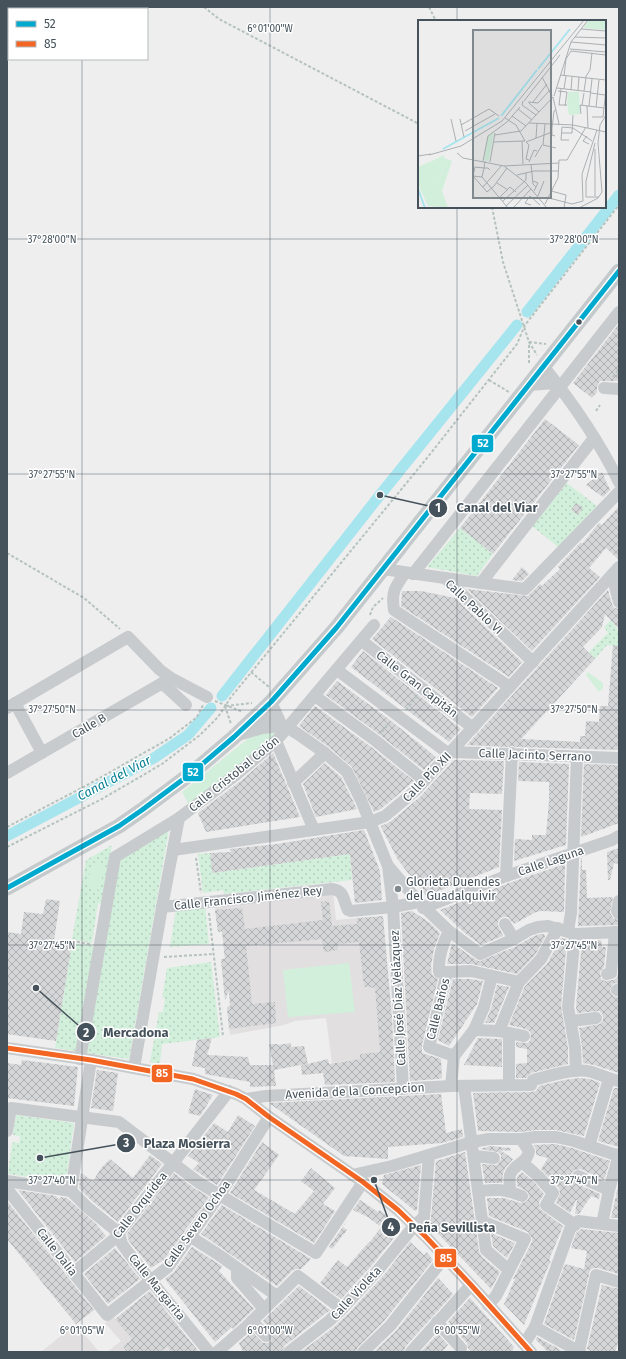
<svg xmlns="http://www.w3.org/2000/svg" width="626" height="1359" viewBox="0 0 626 1359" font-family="'Fira Sans',sans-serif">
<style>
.education{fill:#e1dfe0}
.grass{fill:url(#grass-dots)}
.garden{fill:#d2efdb}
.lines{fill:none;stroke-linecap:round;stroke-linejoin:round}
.canal{stroke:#a6e4ee;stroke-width:11}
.building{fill:url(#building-cross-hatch)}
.path{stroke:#b5c3be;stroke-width:2;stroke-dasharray:3 2;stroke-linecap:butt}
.minor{stroke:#c8cbcd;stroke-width:12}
.major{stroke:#c4c9cb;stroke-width:15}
.bus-1-casing{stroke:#fff;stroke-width:8}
.bus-2-casing{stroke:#fff;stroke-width:8}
.bus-1{stroke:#00a9ce;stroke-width:5}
.bus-2{stroke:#f26522;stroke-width:5}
.ticks{fill:none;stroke:#45525b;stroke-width:1;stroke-opacity:0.45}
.bus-dot{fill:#45525b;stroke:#fff;stroke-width:1.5}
.poi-dot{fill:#80898e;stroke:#fff;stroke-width:1.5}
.labels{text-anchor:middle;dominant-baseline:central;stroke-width:3;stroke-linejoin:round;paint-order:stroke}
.street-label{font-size:12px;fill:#45525b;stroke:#fff}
.poi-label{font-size:12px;fill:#45525b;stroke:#fff;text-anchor:start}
.water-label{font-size:13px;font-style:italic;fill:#0a8094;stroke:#fff}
.inset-river{fill:none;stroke:#a6e4ee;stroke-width:2}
.inset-road{fill:none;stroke:#abb0b3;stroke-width:1}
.view{fill:#80898e;fill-opacity:0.15;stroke:#80898e;stroke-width:2}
.inset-edge{fill:none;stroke:#45525b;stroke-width:2}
.ticks-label{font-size:10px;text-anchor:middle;fill:#45525b;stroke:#fff;stroke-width:3;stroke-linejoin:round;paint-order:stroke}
.leader{fill:none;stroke:#45525b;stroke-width:1.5}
.callout-dot{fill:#45525b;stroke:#fff;stroke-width:1.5}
.mark-label{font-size:12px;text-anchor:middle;font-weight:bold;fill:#fff}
.callout-label{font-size:13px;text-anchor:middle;font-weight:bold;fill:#45525b;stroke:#fff;stroke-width:3;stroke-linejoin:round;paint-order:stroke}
.line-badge{stroke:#fff;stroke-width:1.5}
.badge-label{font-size:11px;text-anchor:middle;font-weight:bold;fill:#fff}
</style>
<defs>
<pattern id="grass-dots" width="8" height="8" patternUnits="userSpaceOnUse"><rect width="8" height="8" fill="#d2efdb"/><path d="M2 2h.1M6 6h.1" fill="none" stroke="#b6cfbe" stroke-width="1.8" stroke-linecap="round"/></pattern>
<pattern id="building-cross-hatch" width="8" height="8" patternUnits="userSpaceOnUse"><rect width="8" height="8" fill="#d5d6d7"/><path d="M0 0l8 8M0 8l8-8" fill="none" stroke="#afb0b1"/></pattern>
</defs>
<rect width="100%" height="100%" fill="#efeeee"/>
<g class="education">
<polygon points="333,893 336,920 357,918 364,987 375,988 380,1052 360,1054 360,1059 332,1063 326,1018 295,1021 284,1025 230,1035 227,1007 230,1006 229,991 224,991 221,959 225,958 222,932 218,932 215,906"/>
<polygon points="113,1316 129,1335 147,1320 172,1352 160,1352 164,1348 147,1326 123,1346 127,1352 107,1352 121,1341 105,1323"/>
<polygon points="76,1324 99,1352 42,1351"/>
</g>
<g class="grass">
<polygon points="567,483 597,506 558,547 532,526"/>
<polygon points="460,528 493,554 477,576 427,567"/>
<path d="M611,620c11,11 8,24 8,38h-7l1,-12 -6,-1 -12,14 -6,-7 19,-19 -4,-6z"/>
<polygon points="169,829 129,1059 86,1053 119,860"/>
<polygon points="112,845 103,904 98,903 92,943 72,939 86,860"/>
<polygon points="210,853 213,873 350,854 352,880 224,894 223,890 203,893 198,854"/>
<polygon points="205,906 209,944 170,947 176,909"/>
<polygon points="72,943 95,946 76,1051 55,1048"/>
<polygon points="211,962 220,1037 162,1044 160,1064 150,1062 159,1012 163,1012 165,998 162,998 167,968"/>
<polygon points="16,1115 74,1123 66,1182 8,1174 12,1142 19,1143 20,1136 13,1135"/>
</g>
<g class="garden">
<polygon points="588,672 603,683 603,688 599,692 586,675"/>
<polygon points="272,730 279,734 189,805 182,792 255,733"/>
<polygon points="92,863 104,865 100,890 87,888"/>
<polygon points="349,963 355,1012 288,1017 283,970"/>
</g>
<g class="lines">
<g class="canal">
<polyline points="527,312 619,195"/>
<polyline points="222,696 380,495 517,325"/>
<polyline points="7,836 154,758 188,735 211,708"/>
</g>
</g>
<g class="building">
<polygon points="619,324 619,381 600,381 597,387 597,392 592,398 573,383"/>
<polygon points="545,419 579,445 493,554 460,528"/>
<polygon points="602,472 610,490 603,497 586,485"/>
<polygon points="576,503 583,507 578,515 571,510"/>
<polygon points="619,506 619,560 606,548 589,568 600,577 532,651 467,589 528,596 540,584 542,586 560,569 558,567 581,542 582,544 599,523 602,525"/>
<polygon points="522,567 529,574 522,581 512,580"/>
<polygon points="608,590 612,604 614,608 619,609 619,629 605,614 602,627 583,647 595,659 521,739 580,742 580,736 585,736 586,721 599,722 600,706 608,706 613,645 619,646 619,750 516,747 512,746 508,747 467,745"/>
<polygon points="402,591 421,591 455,598 522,662 509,677 401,606"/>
<polygon points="391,617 498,688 472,717 372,639"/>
<polygon points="363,651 461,729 449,742 351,667"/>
<polygon points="337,681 390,720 436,757 424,770 380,735 326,695"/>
<polygon points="315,706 371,747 414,781 381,809 374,812 352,767 329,747 299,726"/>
<polygon points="273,753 300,817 206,832 198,813 242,780"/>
<polygon points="454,760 504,761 502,794 470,793 469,809 502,810 499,867 426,896 398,860 381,827 381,826 390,822 420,797"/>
<polygon points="519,762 569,764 566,843 566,845 514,861 515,839 532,840 532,835 546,835 549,801 549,782 518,781"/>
<polygon points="325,763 341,777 357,809 316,817 303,784"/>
<polygon points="584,764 619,765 619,823 581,837"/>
<polygon points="364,830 380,871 382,900 355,903 350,854 212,873 210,853 231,852 230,849 277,844"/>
<polygon points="619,848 619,864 614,863 610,880 608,880 607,852"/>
<polygon points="582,858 582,870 586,870 587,898 613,897 610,913 613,918 619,921 619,925 578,926 581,859"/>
<polygon points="565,864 564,912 542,911 536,912 514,924 508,917 502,917 498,921 498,925 503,936 481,945 466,934 440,910 509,883"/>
<polygon points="46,899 60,901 54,940 72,943 56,1041 7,1034 7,932 21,934 24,912 43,914"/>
<polygon points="329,901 332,926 357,924 357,918 383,916 392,1017 395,1082 325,1085 323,1073 302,1075 301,1066 306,1064 274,1070 276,1086 250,1087 250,1082 205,1074 205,1068 192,1066 197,1040 212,1038 207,1055 248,1057 250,1065 273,1065 269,1044 277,1044 278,1045 291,1043 291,1047 304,1046 308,1064 328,1059 329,1064 360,1059 360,1054 380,1052 375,988 364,987 359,942 338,944 338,950 324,952 322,939 246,946 252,1004 275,1002 276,1023 229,1029 227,1007 230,1006 229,991 225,1000 221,959 225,959 222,931 218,932 215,910 242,908 245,929 323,920 321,902"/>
<polygon points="412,911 430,923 440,933 434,949 431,966 432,975 438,979 422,1045 422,1053 441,1059 442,1078 439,1079 410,1081 401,913"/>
<polygon points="540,934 544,934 545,937 535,955 517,974 472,964 447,964 452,943 476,960 480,961 517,946 532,937"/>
<polygon points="561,938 567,939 561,1006 568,1048 568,1064 531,1073 526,1078 516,1078 516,1064 527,1063 527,1049 516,1047 516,1042 527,1043 530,1041 531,1034 529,1031 526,1029 509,1025 525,986 547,964"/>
<polygon points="601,940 602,947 606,947 604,967 600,972 601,979 605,981 613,980 617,978 619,968 619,982 613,984 610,990 613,996 619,997 619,1073 594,1065 583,1063 582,1047 579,1028 600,1024 603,1021 603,1018 602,1013 599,1011 577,1013 576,1007 582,941"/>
<polygon points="453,979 470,979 483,981 477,1004 449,1046 438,1040"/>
<polygon points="497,985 509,987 494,1023 485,1023 491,1009"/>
<polygon points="478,1038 502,1039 502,1067 464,1065"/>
<polygon points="22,1060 78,1067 74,1106 7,1098 7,1063 21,1065"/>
<polygon points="97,1070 118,1073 113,1111 91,1108"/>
<polygon points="579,1078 590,1079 600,1083 584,1136 556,1130 536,1130 520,1132 478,1131 473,1093 531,1092 536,1091 539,1086 564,1080"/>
<polygon points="614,1088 619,1088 619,1147 598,1141"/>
<polygon points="195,1089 213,1095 200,1116 188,1113"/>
<polygon points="441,1094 446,1133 462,1129 463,1137 442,1143 388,1147 388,1159 344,1156 269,1103"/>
<polygon points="238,1115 255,1126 217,1185 193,1169 199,1163 188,1156 214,1123 228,1132"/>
<polygon points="262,1142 279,1155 254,1190 295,1214 314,1191 301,1181 311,1168 335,1188 323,1204 335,1211 314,1243 230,1193"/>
<polygon points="555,1144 572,1148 610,1161 604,1180 581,1169 574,1170 571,1173 571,1177 575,1183 600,1194 599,1199 591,1196 579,1214 575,1214 577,1200 576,1200 570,1213 556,1203 560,1193 559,1188 541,1169 548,1158 536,1155 536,1150 534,1145"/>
<polygon points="490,1146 511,1148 510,1151 500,1150 513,1159 505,1168 503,1174 502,1183 485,1183 482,1164 497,1165 501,1159 501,1155 498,1152 480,1149"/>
<polygon points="465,1152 479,1251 481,1256 500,1272 491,1289 428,1223 431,1218 436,1161"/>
<polygon points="150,1155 162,1164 118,1222 92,1201 79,1188 81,1173 93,1181 102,1167 110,1159 133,1178"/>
<polygon points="421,1165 417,1210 415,1211 382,1184 384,1175"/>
<polygon points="522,1172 534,1182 544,1194 539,1202 540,1209 563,1226 549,1260 551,1261 548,1267 524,1325 504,1304 515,1279 513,1279 532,1242 532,1238 528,1232 489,1216 487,1198 504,1198 520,1203 526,1202 529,1198 528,1192 517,1186 517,1177"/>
<polygon points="174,1173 194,1188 209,1197 164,1260 151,1268 129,1241 127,1234"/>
<polygon points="619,1182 619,1218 611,1218"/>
<polygon points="18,1190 56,1196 58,1199 61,1197 67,1198 96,1224 106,1236 75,1262"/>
<polygon points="360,1200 378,1212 379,1210 392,1219 390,1222 400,1230 372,1265 341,1299 320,1283 338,1260 347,1267 369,1242 370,1242 381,1227 368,1217 353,1210"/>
<polygon points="7,1201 94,1310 76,1324 7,1239"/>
<polygon points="222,1205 311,1259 301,1269 296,1269 293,1270 277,1286 201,1234"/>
<polygon points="348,1219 343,1227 347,1230 332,1249 329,1247"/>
<polygon points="581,1229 619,1233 619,1274 598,1268 594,1268 590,1270 574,1340 544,1324 565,1264 584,1269 587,1251 571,1248 576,1233"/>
<polygon points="491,1233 515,1243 507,1258 493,1246"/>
<polygon points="410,1242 424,1255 427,1252 433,1260 384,1321 358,1347 356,1352 301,1352 334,1327 348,1314 384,1275"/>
<polygon points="192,1247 222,1266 219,1271 254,1309 233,1329 232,1327 215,1342 165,1279 174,1272"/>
<polygon points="115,1248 140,1279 108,1304 84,1274"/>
<polygon points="438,1278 453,1294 405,1347 404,1352 374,1352 396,1331"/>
<polygon points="602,1285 619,1289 619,1340 615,1352 592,1352 587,1349"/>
<polygon points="299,1286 330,1310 284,1346 282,1352 243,1352 239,1343 252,1332 263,1343 268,1343 271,1341 273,1334 263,1321"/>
<polygon points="150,1291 199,1352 172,1352 167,1346 160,1352 127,1352 123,1346 132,1339 115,1319"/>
<polygon points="470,1298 514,1347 512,1352 472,1352 468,1348 467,1343 448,1322"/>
<polygon points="438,1334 448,1345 442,1352 421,1352"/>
<polygon points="537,1337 561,1350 557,1352 548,1352 536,1340"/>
</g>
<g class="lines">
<g class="path">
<polyline points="204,7 219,19 419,124"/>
<polyline points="429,7 436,21"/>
<polyline points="492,207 503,262 529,342 537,355"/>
<polyline points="529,342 546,344"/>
<polyline points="529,363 529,344"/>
<polyline points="613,377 619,369"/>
<polyline points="489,380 509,392"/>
<polyline points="596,411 600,405"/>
<polyline points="7,553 84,598 120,629"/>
<polyline points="370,615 373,607 383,598"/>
<polyline points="251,672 269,687"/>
<polyline points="215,701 243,712"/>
<polyline points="225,706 231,724"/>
<polyline points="226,706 252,703"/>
<polyline points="406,710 417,696"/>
<polyline points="382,732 389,723"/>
<polyline points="7,827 91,783 170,738 197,717 203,705"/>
<polyline points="7,847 102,799 162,764 200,735 218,717 231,697 427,458 517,344 525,325 619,205"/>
<polyline points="196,858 201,893"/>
<polyline points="209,913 223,1036"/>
<polyline points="72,941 90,944"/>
<polyline points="164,957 214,954"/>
</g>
<g class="minor">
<path d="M544,367c28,35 55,74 75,115"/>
<polyline points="529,385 556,383"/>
<polyline points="604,388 619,389"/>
<polyline points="383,569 445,578 533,662"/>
<path d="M405,573c-10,14 -14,19 -11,37l116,77"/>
<polyline points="413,574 619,312"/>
<polyline points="612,575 619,602"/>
<polyline points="445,578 525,589 619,492"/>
<polyline points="481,583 594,438"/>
<polyline points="362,641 473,728"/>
<polyline points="337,670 449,754"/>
<polyline points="162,683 186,705"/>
<polyline points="315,696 376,741 424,780"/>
<polyline points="271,702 282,726"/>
<polyline points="15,703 42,753"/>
<polyline points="7,708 128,637 160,670 171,678 207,697"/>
<polyline points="257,716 288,728 298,734 325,753 347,772 361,800 388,866 393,907 403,1089"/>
<polyline points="235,736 262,728 281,726"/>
<polyline points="276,741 314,830"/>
<polyline points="451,752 619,758"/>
<polyline points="7,773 171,678"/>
<polyline points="293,783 325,753"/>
<polyline points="173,850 370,822 385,816 415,791 619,567"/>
<polyline points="506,876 512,753"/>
<polyline points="619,901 617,911 619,914"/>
<polyline points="420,903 449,931 480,954 514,939 505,924"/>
<path d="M162,907l170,-18c13,1 11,12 16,21l3,1 42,-4 26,-5 -31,-36"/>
<polyline points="423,908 506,876 612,840 619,836"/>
<path d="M449,931c-6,12 -11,26 -10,41h8l-18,75 25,9"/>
<polyline points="568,931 571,913 577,757"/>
<polyline points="575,934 568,1007 575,1047 576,1071"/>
<polyline points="514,939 529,930 538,927 548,926 575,934 619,932"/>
<polyline points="447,972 471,971 519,982"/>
<polyline points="607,974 611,973 615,932"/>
<polyline points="617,990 619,989"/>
<polyline points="571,1021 596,1018"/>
<polyline points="474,1030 499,1031 524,1036"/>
<polyline points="499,1031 519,982 541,959 558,928"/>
<polyline points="509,1033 509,1085"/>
<polyline points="7,1048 91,1060 193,1079 236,1094 246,1099 269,1117 363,1182 398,1210 426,1237 471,1285 531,1352"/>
<polyline points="80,1059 115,857 179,818 237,774 276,741 374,625"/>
<polyline points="134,1068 162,907 179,818"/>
<polyline points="451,1086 454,1056 474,1030 484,1007 492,976"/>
<polyline points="464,1086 486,1250 509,1270"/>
<path d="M246,1099l20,-3 185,-10 80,-1 2,-5c16,-4 43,-13 59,-8 9,3 17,7 27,9"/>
<polyline points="7,1131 11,1108 119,1122 198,1182 316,1253 363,1182"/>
<polyline points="589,1146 609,1079"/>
<polyline points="474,1156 494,1158"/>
<polyline points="523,1163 539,1177 553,1193 546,1205 575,1225"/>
<polyline points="352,1175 392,1166 472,1142 489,1139 521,1139 536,1137 556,1137 574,1141 613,1154 619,1155"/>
<polyline points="578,1176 609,1190"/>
<polyline points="7,1181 71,1191 91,1060"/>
<polyline points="7,1189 107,1315 168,1267 219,1196 269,1117"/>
<polyline points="71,1191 87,1207 119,1233 122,1244 130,1255 209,1352"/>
<path d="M479,1191c19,-2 25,-2 43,5"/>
<path d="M510,1191c0,-5 -1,-11 0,-16 3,-11 17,-11 19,-24l-8,-12"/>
<polyline points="482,1221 525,1239 496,1296 488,1305"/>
<polyline points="602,1224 619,1226"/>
<polyline points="191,1237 219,1255 277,1296"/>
<polyline points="237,1268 237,1278 264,1309"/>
<polyline points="73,1273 114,1239 229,1091"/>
<polyline points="252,1321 266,1336"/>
<polyline points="437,1322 461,1348"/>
<polyline points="535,1327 580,1352"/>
<polyline points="524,1344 535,1327 570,1229 578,1221 602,1224 609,1190 619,1155"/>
<polyline points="579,1351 596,1275 619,1282"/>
<polyline points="217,1352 247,1326 298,1276 342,1309"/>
<polyline points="289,1352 329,1321 342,1309 378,1270 414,1226 424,1217 429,1155"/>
<polyline points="363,1352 390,1326 445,1257"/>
<polyline points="411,1352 471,1285"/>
</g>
<polyline class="major" points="7,888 119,826 142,810 193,772 234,737 271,702 337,627 619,271"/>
<g class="bus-1-casing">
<polyline id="bus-1" points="7,888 119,826 142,810 193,772 234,737 271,702 337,627 619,271"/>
</g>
<g class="bus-2-casing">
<polyline id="bus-2" points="7,1048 91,1060 193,1079 236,1094 246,1099 269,1117 363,1182 398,1210 426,1237 471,1285 531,1352"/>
</g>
<use href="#bus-1" class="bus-1"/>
<use href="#bus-2" class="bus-2"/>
</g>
<path class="ticks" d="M82,7v2M270,7v1345M457,7v14M82,59v1293M457,207v1145M7,239h612M7,474h612M7,710h612M7,945h612M7,1180h612"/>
<circle class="bus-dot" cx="579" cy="322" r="3.5"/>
<circle class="poi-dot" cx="398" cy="889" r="4"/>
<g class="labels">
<g class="street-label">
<text transform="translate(474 607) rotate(43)">Calle Pablo VI</text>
<text transform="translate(417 684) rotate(38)">Calle Gran Capitán</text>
<text transform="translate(89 726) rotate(-30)">Calle B</text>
<text transform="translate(535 755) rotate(2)">Calle Jacinto Serrano</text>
<text transform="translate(234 774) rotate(-39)">Calle Cristobal Colón</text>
<text transform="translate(427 777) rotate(-46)">Calle Pío XII</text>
<text transform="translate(551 861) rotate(-19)">Calle Laguna</text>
<text transform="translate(248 898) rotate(-6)">Calle Francisco Jiménez Rey</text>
<text transform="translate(398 998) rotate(-93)">Calle José Díaz Velázquez</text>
<text transform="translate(438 1009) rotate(-76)">Calle Baños</text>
<text transform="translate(355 1091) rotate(-3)">Avenida de la Concepcion</text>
<text transform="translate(140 1205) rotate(-52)">Calle Orquídea</text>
<text transform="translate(197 1224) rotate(-54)">Calle Severo Ochoa</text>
<text transform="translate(57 1252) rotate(52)">Calle Dalia</text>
<text transform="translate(157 1287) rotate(51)">Calle Margarita</text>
<text transform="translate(356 1293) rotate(-47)">Calle Violeta</text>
</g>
<g class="poi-label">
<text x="406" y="882">Glorieta Duendes<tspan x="406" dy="14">del Guadalquivir</tspan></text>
</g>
<g class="water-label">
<text transform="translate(114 778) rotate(-28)">Canal del Viar</text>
</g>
</g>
<g transform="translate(418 20)">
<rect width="188" height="188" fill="#efeeee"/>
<path d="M171,0h17v10l-23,-2zM150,72h11l1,22 -11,1 -2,-11zM76,112l-5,29 -5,-1 4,-24zM26,135v3l8,3 -10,30 6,17 -20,-2 -1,-2h5l2,-29 7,3 3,-15 -10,-3z" fill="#d2efdb"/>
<path d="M16,140l10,2 -3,16 -7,-3 6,18 -9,12 -4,-1 -9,-20v-17z" fill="#d2efdb"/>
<path class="inset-river" d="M120,49l32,-40M83,96l36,-46M25,129l56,-31M0,169l7,19"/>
<path class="inset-road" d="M163,9l25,2M157,17l31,1M153,22l35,3M152,29l36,3M153,31l35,4M142,55l46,5M146,56l2,-17 5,-8M124,57l10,19M167,58l5,-8 2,-17M139,68l34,4M143,69l-2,16h8M146,69l2,-13M153,70l1,-13M160,70l1,-13M140,71l9,1 -2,14M166,71l2,-13M173,73l14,2M136,76l17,-54 17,-22M135,77l6,27M105,81l-1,4 14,10M106,81l36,-46M110,82l10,1 12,-13M115,82l14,-18M111,83l10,9M164,85l2,-12M169,86l1,22M171,86l3,-27M178,87l3,-27M100,89l14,11M163,94l-1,-9 24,3M94,96l14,10M174,97h11l3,-28M33,99l5,22M42,99l4,18M111,103l44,2 33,7M43,105l28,-16 10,7M144,107l11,1 19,13M144,107l-1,13h8M47,111l30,-17M144,113h10l1,-18M77,115l26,-4 32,-34M137,116l-3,-1v-7l2,-17 2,-1M169,116l-4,5 6,3M118,118l1,-15M104,121l1,23M75,122l32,-1 -9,-16 -11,-7M108,122l26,-10M108,122l3,3 -3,14 3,1M125,125l2,-21M125,125l13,3M39,133l6,5 41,8 22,17 21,25M11,135l32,-9 41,-25 82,-101M0,136l13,-2M117,137l7,-12M65,141l5,-25 19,-14 13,-15M67,141l-1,7 -2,9 -9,-1 2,-9 9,1h4l2,2M72,142l5,-29M111,142l5,-12 3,1M113,144l2,20 3,3M86,146l55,-3M99,155l17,-4h25M55,156l14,16 7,-6 13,-18M64,157l26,31M115,161l5,2 -4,8M79,163l11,7M65,167l19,-22M133,171l15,4 -2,13M120,176l6,-15M177,176v-47M82,177l10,-10 6,5M168,177v-16l9,-38M168,177h13M131,178l23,6 11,-3M85,181l23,-21v-7M165,181l-1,-27 15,-44M127,184l13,-26 1,-18h8l19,-33M113,185l-6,-2 5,-7 10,9M88,186l22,-21M95,188l18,-19M161,188l19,-10 4,-6 -4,-49 2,-18 6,-10"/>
<path class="view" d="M55,10h78v168h-78z"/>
<rect width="188" height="188" class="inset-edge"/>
</g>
<g class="ticks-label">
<text x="270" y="32">6°01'00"W</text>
<text x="52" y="243">37°28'00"N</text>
<text x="574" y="243">37°28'00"N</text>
<text x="52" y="478">37°27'55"N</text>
<text x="574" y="478">37°27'55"N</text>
<text x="52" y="713">37°27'50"N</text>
<text x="574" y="713">37°27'50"N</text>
<text x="52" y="949">37°27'45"N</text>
<text x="574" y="949">37°27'45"N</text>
<text x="52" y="1184">37°27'40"N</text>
<text x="574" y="1184">37°27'40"N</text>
<text x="82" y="1334">6°01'05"W</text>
<text x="270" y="1334">6°01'00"W</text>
<text x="457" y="1334">6°00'55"W</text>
</g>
<path class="leader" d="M380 495L438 508M36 988L86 1032M40 1158L126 1143M374 1180L391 1227"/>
<g class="callout-dot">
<circle cx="380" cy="495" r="4"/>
<circle cx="36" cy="988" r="4"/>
<circle cx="40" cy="1158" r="4"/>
<circle cx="374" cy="1180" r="4"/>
<circle cx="438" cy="508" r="10"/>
<circle cx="86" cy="1032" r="10"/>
<circle cx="126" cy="1143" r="10"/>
<circle cx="391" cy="1227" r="10"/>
</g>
<g class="mark-label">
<text x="438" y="512">1</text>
<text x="86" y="1037">2</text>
<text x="126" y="1147">3</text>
<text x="391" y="1231">4</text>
</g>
<g class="callout-label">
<text x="497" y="512">Canal del Viar</text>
<text x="136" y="1037">Mercadona</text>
<text x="187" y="1148">Plaza Mosierra</text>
<text x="452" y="1232">Peña Sevillista</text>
</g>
<g class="line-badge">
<rect x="471" y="434" width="23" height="19" rx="4" fill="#00a9ce"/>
<rect x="182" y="762" width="22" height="20" rx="4" fill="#00a9ce"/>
<rect x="151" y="1064" width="22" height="19" rx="4" fill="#f26522"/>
<rect x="434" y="1248" width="23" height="20" rx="4" fill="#f26522"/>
</g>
<g class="badge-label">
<text x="483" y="447">52</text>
<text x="193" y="776">52</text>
<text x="162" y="1077">85</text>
<text x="446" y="1262">85</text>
</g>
<rect width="626" height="1359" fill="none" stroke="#45525b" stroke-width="16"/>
<rect x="8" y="8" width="140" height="52" fill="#ffffff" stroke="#b5babd"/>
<rect x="16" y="21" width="20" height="6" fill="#00a9ce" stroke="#b5babd"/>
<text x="44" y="28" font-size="12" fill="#45525b">52</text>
<rect x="16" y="41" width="20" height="6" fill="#f26522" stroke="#b5babd"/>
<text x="44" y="48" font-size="12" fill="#45525b">85</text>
</svg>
